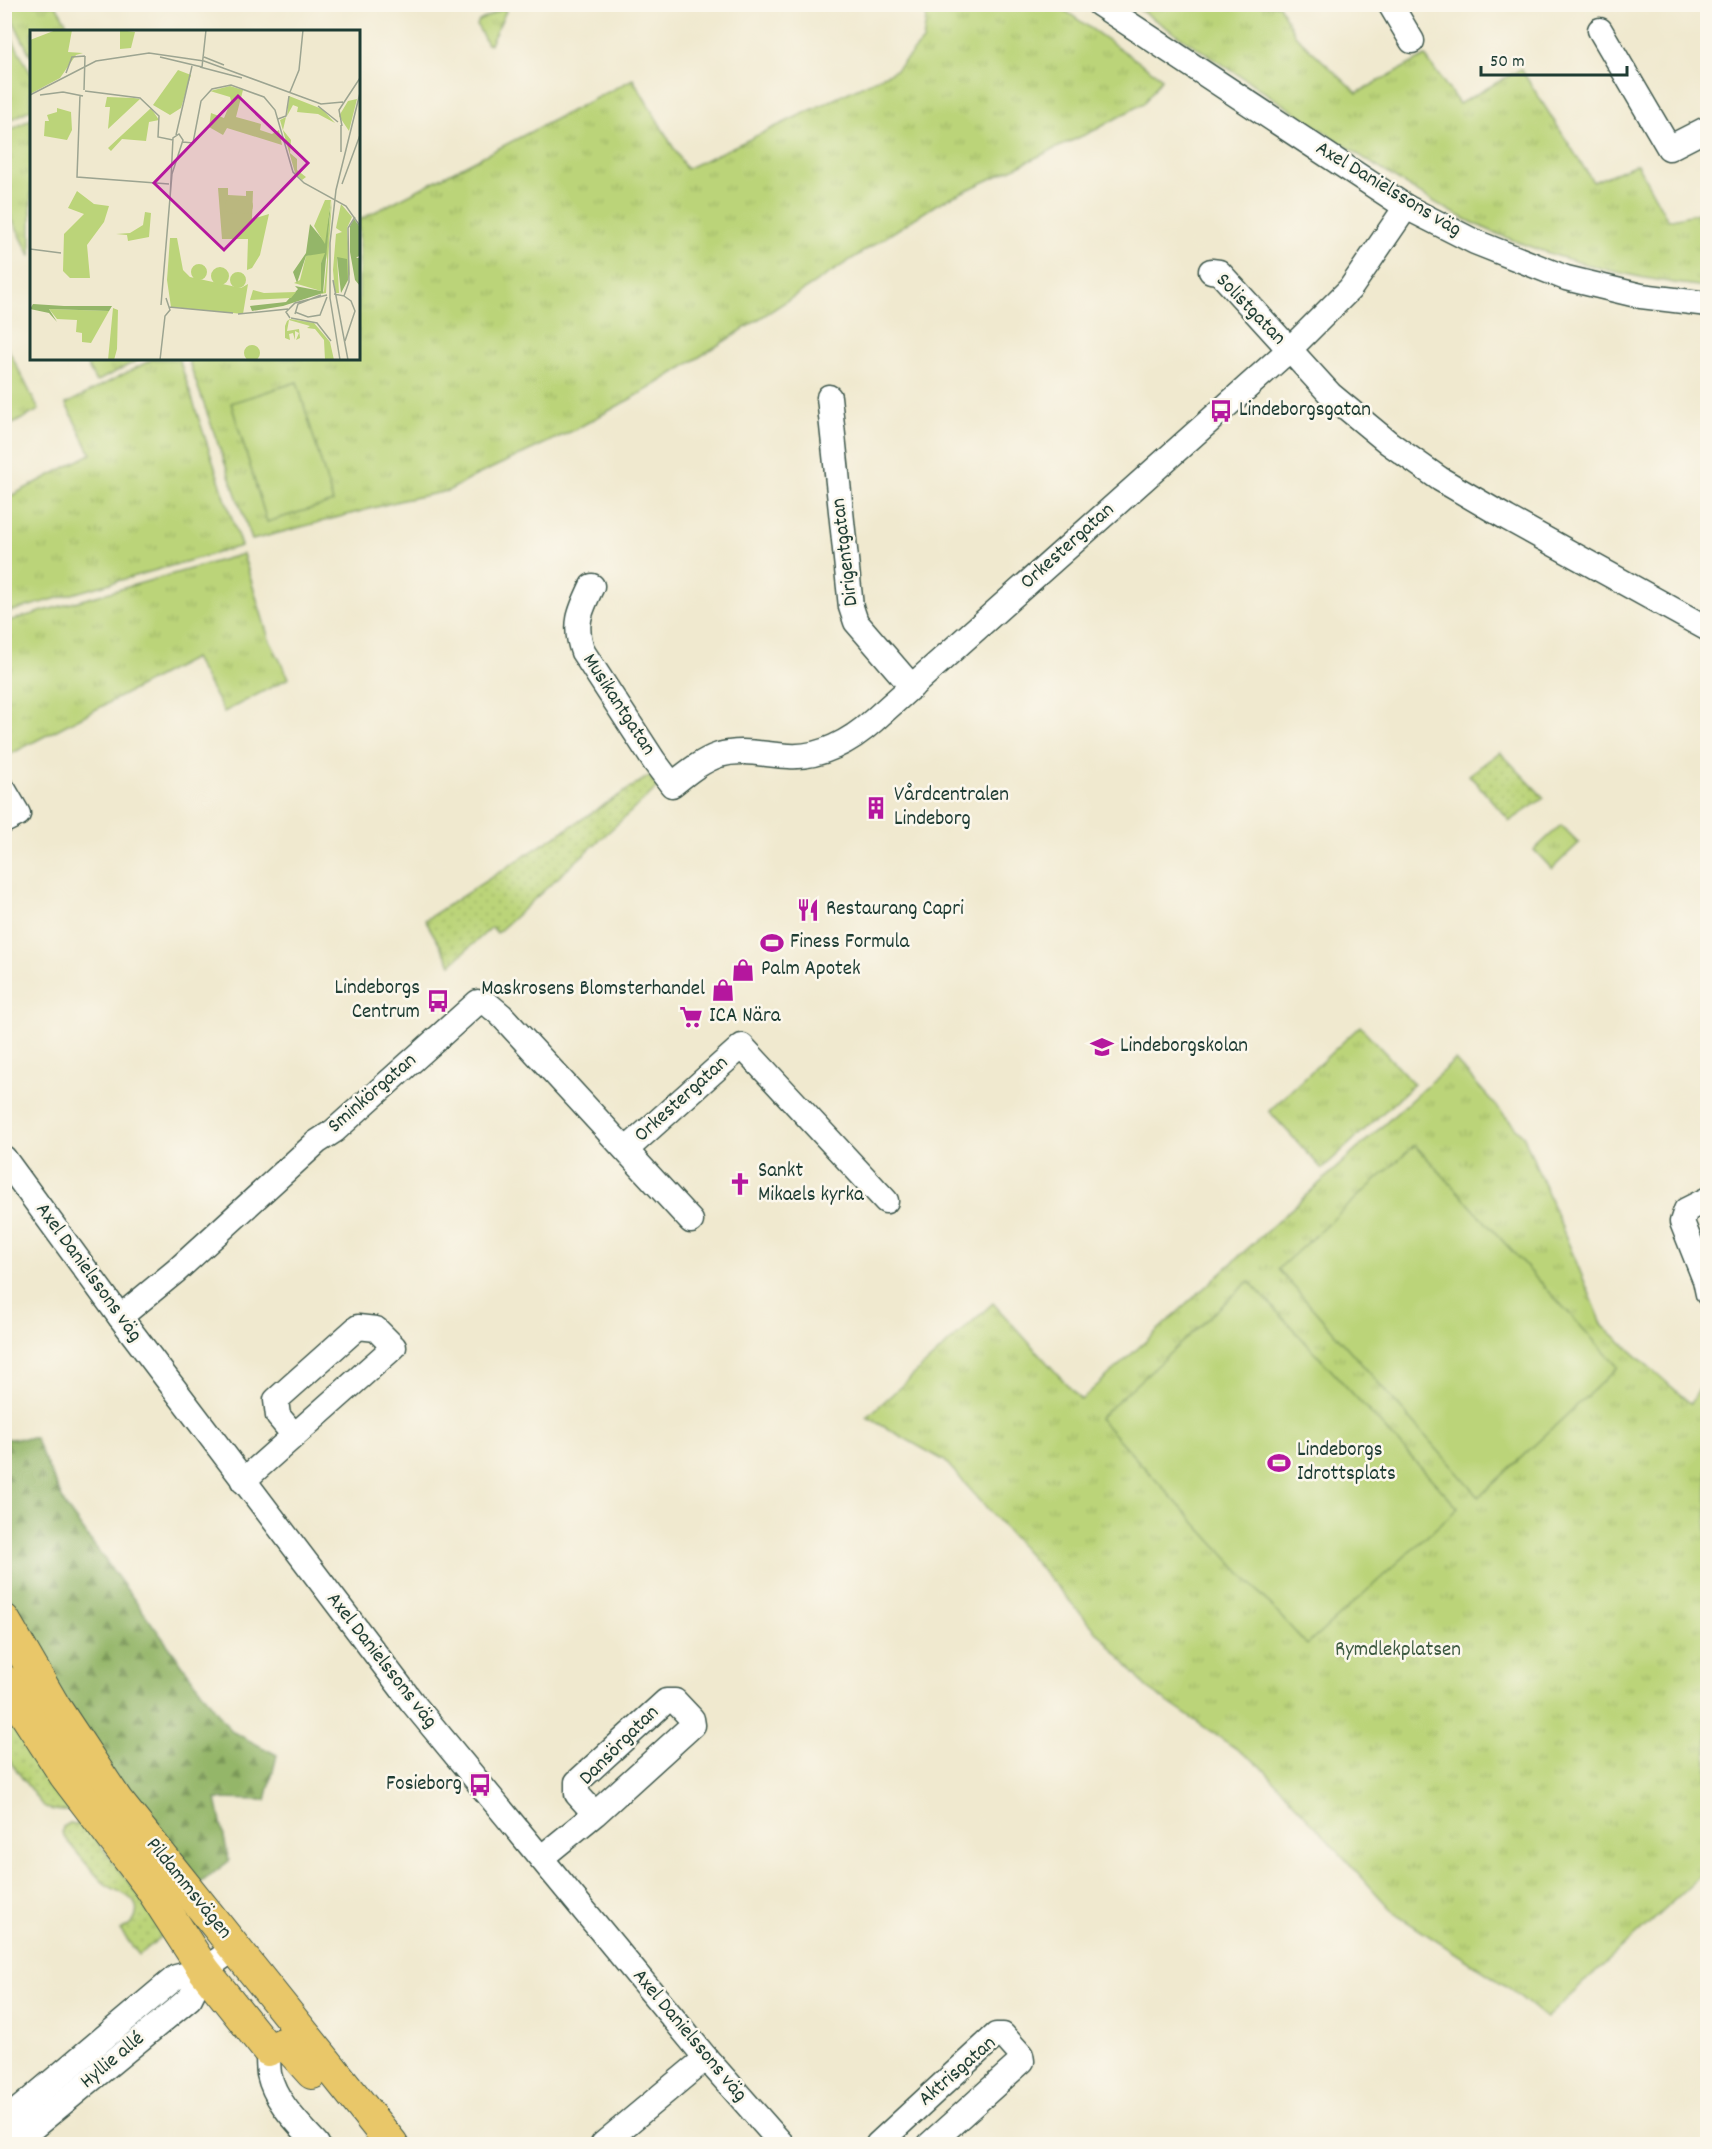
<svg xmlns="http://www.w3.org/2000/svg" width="1712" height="2149" viewBox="0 0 1712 2149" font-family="Dekko,sans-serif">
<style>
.grass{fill:url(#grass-dots);stroke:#6d8856;stroke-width:1.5}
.forest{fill:url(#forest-firs);stroke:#5a7a4e;stroke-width:1.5}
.park{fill:url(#park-tufts);stroke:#6d8856;stroke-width:1.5}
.pitch{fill:#bbd479;stroke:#6d8856;stroke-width:1.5}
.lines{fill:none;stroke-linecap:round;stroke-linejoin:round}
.minor-casing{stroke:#3e574b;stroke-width:27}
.major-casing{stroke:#3e574b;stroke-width:34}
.minor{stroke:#fff;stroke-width:24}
.major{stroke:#e9c769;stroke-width:32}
.labels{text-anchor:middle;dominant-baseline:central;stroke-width:5;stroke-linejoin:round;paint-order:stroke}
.street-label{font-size:21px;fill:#1f3d34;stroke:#fbf7ec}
.poi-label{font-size:21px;fill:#1f3d34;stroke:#fbf7ec;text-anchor:start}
.park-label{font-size:21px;fill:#3e5b42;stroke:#fbf7ec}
.inset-road{fill:none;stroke:#9ca491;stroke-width:1.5}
.view{fill:#b5179e;fill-opacity:0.15;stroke:#b5179e;stroke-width:3}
.inset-edge{fill:none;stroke:#1f3d34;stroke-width:3}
</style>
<defs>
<pattern id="grass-dots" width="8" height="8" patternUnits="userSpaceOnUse" patternTransform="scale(1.5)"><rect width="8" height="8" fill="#bbd479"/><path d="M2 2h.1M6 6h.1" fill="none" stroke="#a0b769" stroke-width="1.8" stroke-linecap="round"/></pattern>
<pattern id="forest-firs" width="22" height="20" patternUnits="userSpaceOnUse" patternTransform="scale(1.5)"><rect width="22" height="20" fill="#94b669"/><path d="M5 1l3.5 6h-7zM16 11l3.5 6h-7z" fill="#789557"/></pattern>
<pattern id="park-tufts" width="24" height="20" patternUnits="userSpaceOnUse" patternTransform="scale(1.5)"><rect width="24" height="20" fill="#bbd479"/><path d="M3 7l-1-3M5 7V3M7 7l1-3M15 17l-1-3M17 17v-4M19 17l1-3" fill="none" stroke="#a0b769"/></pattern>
</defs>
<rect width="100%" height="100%" fill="#fbf7ec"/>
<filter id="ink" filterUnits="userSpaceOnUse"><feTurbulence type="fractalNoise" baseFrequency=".0167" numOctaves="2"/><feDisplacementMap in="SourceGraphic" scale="12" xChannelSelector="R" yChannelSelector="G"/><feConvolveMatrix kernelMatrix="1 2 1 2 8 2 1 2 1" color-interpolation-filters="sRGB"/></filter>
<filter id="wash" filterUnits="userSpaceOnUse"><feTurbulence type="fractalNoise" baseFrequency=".008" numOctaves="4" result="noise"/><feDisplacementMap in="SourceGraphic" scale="24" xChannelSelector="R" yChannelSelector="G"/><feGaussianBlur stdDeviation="1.35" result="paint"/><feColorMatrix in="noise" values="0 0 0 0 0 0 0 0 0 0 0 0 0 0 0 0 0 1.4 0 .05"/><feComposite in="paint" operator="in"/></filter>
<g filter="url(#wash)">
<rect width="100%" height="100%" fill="#f0e9cf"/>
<g class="grass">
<polygon points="1500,752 1544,798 1510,821 1469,775"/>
<polygon points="649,776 658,787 497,933 492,927 451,964 425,920"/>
<path d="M4,1707l72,103c-12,2 -24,2 -34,-5l-37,-50z"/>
<path d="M70,1823l11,2 7,4 79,103 -28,23 -19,-25c7,-3 14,-7 16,-15 5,-20 -22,-23 -33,-33 -14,-14 -27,-31 -40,-46l-1,-5 1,-4z"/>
</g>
<polygon class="forest" points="5,1437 6,1439 35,1438 66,1507 231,1731 277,1755 266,1800 216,1799 229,1861 199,1884 126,1794 5,1612"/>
<g class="park">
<polygon points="5,4 56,5 71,31 32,32 31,57"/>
<polygon points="928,5 1057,5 1162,78 1144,103 1097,129 937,204 731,337 650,388 576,429 475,476 448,491 403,500 252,540 188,359 358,358 359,220 633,79 686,169 896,70 923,41"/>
<path d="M1132,5h147l16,30 62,58 68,-37 34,48 62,-35 72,113 44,-18 31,56 39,-9v76c-82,-8 -182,-35 -255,-75 -49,-27 -96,-59 -142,-90 -59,-39 -118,-78 -178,-117z"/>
<polygon points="504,8 506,11 490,44 487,44 477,25 479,21"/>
<polygon points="4,24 31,74 31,109 5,123"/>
<polygon points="31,119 31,257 5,205 5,133"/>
<polygon points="5,343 39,410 5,428 4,428"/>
<polygon points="84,359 140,359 96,382"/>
<polygon points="153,359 179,359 241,546 5,613 5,499 91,454 66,404"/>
<polygon points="243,554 269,639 289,678 224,712 194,658 5,757 5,622"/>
<polygon points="1561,825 1579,843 1552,869 1534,850"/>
<polygon points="1360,1026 1414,1084 1322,1169 1269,1111"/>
<polygon points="1455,1060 1524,1137 1603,1326 1691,1404 1707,1374 1707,1870 1546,2018 1508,1987 1395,1914 1260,1765 1147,1688 945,1461 867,1417 993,1303 1081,1400"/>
</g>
<g class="pitch">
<polygon points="297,382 333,502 267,522 231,403"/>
<polygon points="1415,1145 1618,1367 1479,1497 1278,1269"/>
<polygon points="1249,1281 1458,1508 1307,1645 1099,1418"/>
</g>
</g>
<g filter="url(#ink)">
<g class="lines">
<g class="minor-casing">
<g id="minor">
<polyline points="1099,4 1406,207 1475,242 1566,278 1641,296 1708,304"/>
<polyline points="1390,4 1412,41"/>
<polyline points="1600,30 1669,148 1708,128"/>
<polyline points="1211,271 1219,272 1331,395 1389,443 1440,479 1507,518 1708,629"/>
<polyline points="829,397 851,607 856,622 912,687"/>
<path d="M592,586c-12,25 -19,39 -9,66l71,109 18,24c14,-11 29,-24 47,-30 23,-7 46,0 70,1 31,2 62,-15 84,-35l416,-371 61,-61 56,-82"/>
<polyline points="4,790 18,814 4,821"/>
<polyline points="626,1150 742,1046 886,1201"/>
<polyline points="4,1158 120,1317 412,1702 706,2058 782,2144"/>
<polyline points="1708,1199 1686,1210 1682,1222 1705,1280 1708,1294"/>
<polyline points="120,1317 176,1271 317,1142 334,1131 478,1002 489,1005 501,1015 691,1221"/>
<polyline points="243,1481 394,1347 376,1329 358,1327 276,1400 278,1416 294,1435"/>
<polyline points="541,1858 595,1814 693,1725 692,1719 675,1701 666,1701 577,1782 577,1794 595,1814"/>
<path d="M268,2050c0,8 0,16 1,24 6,28 30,50 48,70"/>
<polyline points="4,2122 176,1977 204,1970 235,1948"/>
<polyline points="13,2144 190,1998 204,1970"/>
<polyline points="603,2144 706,2058"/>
<polyline points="878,2144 996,2035 1003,2035 1021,2055 1022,2061 930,2144"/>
</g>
</g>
<g class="major-casing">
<g id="major">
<polyline points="4,1620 54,1706 117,1801 392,2144"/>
<polyline points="4,1681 65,1775 151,1888 204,1970 268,2050 285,2043 312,2073"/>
</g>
</g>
<use href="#minor" class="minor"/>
<use href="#major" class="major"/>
</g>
</g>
<defs>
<g id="bus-bare" transform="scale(1.8)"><path d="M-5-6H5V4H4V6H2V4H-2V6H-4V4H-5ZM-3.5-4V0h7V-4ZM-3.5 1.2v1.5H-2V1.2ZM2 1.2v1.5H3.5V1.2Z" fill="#b5179e" stroke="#fbf7ec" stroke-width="2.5" paint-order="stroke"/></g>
<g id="building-bare" transform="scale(1.8)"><path d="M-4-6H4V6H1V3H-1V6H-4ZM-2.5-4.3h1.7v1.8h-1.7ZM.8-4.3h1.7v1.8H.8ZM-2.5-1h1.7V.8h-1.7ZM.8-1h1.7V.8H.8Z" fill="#b5179e" stroke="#fbf7ec" stroke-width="2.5" paint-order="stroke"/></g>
<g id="restaurant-bare" transform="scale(1.8)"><path d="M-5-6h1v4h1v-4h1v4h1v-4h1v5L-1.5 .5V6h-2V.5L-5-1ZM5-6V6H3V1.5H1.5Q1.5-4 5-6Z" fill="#b5179e" stroke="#fbf7ec" stroke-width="2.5" paint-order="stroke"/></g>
<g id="stadium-bare" transform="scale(1.8)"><path d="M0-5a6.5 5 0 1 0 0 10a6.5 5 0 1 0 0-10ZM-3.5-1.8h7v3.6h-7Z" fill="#b5179e" stroke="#fbf7ec" stroke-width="2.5" paint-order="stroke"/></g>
<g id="shop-bare" transform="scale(1.8)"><path d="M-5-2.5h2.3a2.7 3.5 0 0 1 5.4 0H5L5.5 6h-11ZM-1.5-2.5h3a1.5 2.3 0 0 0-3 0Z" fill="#b5179e" stroke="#fbf7ec" stroke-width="2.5" paint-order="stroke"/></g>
<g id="supermarket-bare" transform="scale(1.8)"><path d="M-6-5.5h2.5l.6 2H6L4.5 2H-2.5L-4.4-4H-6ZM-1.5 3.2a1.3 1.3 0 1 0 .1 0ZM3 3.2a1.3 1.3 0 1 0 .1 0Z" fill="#b5179e" stroke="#fbf7ec" stroke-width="2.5" paint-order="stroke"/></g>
<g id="school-bare" transform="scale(1.8)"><path d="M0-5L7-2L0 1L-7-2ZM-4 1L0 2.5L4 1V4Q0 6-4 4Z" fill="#b5179e" stroke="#fbf7ec" stroke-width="2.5" paint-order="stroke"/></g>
<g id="church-bare" transform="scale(1.8)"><path d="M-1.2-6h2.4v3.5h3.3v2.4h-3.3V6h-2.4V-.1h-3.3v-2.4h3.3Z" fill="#b5179e" stroke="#fbf7ec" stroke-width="2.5" paint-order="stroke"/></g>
</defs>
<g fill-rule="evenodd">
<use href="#bus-bare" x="1221" y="411"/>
<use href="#building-bare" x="876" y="808"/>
<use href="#restaurant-bare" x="808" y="910"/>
<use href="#stadium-bare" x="772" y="943"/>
<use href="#shop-bare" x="743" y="970"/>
<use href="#shop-bare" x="723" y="990"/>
<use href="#bus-bare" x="438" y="1001"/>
<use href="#supermarket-bare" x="691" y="1017"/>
<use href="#school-bare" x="1102" y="1047"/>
<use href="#church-bare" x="740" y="1184"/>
<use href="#stadium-bare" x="1279" y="1463"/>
<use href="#bus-bare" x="480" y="1785"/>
</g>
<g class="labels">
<g class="street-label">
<text transform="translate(1388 190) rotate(31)">Axel Danielssons väg</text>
<text transform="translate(1250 310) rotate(46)">Solistgatan</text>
<text transform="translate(1068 547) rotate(-42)">Orkestergatan</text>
<text transform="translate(846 552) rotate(-97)">Dirigentgatan</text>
<text transform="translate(618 705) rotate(57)">Musikantgatan</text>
<text transform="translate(373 1094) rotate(-41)">Sminkörgatan</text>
<text transform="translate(682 1100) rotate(-42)">Orkestergatan</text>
<text transform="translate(88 1273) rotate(54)">Axel Danielssons väg</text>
<text transform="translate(381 1661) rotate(52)">Axel Danielssons väg</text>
<text transform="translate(620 1746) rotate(-45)">Dansörgatan</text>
<text transform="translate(188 1889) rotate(51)">Pildammsvägen</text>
<text transform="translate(689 2036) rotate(50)">Axel Danielssons väg</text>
<text transform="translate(113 2061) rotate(-40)">Hyllie allé</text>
<text transform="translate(958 2072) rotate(-41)">Aktrisgatan</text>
</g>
<g class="poi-label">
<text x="1239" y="411">Lindeborgsgatan</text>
<text x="894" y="796">Vårdcentralen<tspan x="894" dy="24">Lindeborg</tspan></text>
<text x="826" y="910">Restaurang Capri</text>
<text x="790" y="943">Finess Formula</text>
<text x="761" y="970">Palm Apotek</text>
<text x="420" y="989" text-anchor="end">Lindeborgs<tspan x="420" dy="24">Centrum</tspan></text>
<text x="705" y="990" text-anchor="end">Maskrosens Blomsterhandel</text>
<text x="709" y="1017">ICA Nära</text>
<text x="1120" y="1047">Lindeborgskolan</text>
<text x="758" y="1172">Sankt<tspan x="758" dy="24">Mikaels kyrka</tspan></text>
<text x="1297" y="1451">Lindeborgs<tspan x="1297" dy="24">Idrottsplats</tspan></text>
<text x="462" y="1785" text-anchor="end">Fosieborg</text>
</g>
<g class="park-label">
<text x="1398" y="1651">Rymdlekplatsen</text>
</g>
</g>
<g transform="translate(30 30)">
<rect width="330" height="330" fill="#f0e9cf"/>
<path d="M26,0h16l-4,22 15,1 -7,2 -16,23 -30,16v-54zM148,40l13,5 -10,33 -11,7 -17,-10zM327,69l-8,32 -10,-15 9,-15zM302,169l-6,94 -5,1 3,-3 3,-31 -1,-6 -5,9v28l-27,-8 6,-3 6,-24 20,-5zM311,174l11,13 -5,11 3,46 -7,19 5,-13 -11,-23 2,36h-4l-2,-23 3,-36 6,-2 -6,-4zM19,279l60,2 -18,32 -9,-1v-9l-6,-1 1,-12 -20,-1zM260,289l24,4 16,19 4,18h-9l-1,-20 -9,-11 -8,-1 3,-2 -21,-6 -2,11 12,-2 1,9 -4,2 3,-7 -4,-2v9l-2,-7 -4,1 1,6 -5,-2v-12l2,-5z" fill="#bbd479"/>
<path d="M301,172l-8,91 -40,13 -31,5 -2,-5 36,-4 12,-13 -3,-3 26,5v-28l4,-10 -19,3 -9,27 -4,-11 13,-19 4,-29 14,17zM324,189l6,8v28l-4,3h4v28l-5,-6 -5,-28v-26zM307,227l10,2 1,21 -7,13zM3,274l31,2h48l-3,5 -60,-2 8,13 -8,-9 -19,-4z" fill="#94b669"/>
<path d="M200,56l13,4 -7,27 25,7 -1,6 12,4 7,-4 3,15 -55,-17 -4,7 -14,-8 2,-14 13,5 7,-17 -1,-4 -20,-6zM259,66l33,13 13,14 -17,-9 -21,-2 1,-5 -5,-2 -6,11zM77,67l27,1 6,1 -32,30 2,-22h-5zM27,78l14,4 1,18 -5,10 -23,-4 1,-15h4l-2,-6 10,-3zM121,78l8,12 -10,2 -3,19 -24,-2 -11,12 -3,-3zM256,87l-3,13 8,10 -1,13 7,6v11l9,7 -4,3 -7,-7 -15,-53zM188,158h10v7l18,1v-5h7l-1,28 17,-5 -9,41 -8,13 -5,2 1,-31h-26zM47,161l17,13 15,2 -5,16 -17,23 3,33h-20l-7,-7 1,-37 20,-20 -16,-6zM115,182l6,1 -2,24 -21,4 -1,-6 -11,-1 14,-1 13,-8zM140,208h7l6,32 7,7 51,11 7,-4 -5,30 -72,-7 -4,-27zM223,260l11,3 32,-1 -5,6 -41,2zM83,278l5,2 -1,39 -3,11h-6zM214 323a8 8 0 1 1 16 0a8 8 0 1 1-16 0Z" fill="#bbd479"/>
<path d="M90,0l15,2 -4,16 -11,1zM295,170h6l-6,44 -11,-18zM161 242a8 8 0 1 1 16 0a8 8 0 1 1-16 0ZM181 246a9 9 0 1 1 18 0a9 9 0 1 1-18 0ZM200 250a8 8 0 1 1 16 0a8 8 0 1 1-16 0Z" fill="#bbd479"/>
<path d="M195 176a8 8 0 1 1 16 0a8 8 0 1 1-16 0ZM207 176a8 8 0 1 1 16 0a8 8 0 1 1-16 0Z" fill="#bbd479"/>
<path class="inset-road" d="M130,27l42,10 4,-37M174,27l20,8M170,37l42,11M36,43l6,-16 13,-1M54,60l1,-34M55,61l55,7 19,18 -1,21 15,3M33,62l20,4M260,62l9,-22 4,-40M0,65l66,-34 53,-8 55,8 117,43 22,-2M10,65l23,-3M50,65l-3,82 92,7M288,76l20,16M248,89l8,-3 3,-20M311,95v27M312,96l-3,-16 21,-32M146,105l16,-69M153,112l10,1 8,-42 11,-12 19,-4 33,12 11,13 18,62 11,11 42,23 14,20M312,154l18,-49M0,219l31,4M303,250l15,80M304,264l10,2 5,-14 -1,-54 7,-11M314,266l7,5 4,10 -10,30M131,275l11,-131 11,-34 -4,-6 -6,4 -3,61M139,277l64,6M265,282l13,5 12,-2 7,-18M208,284l50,-5M265,284l3,-10 23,-9M260,288l-4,-6 9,-9 32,-8M261,288l26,5 14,18M130,330l5,-44 5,-6 -4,-12M310,330l-10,-62v-55l6,-53 24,-97"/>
<path class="view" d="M208,66l70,67 -84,87 -70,-67z"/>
<rect width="330" height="330" class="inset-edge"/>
</g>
<rect width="1712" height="2149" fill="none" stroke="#fbf7ec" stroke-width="24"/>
<path d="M1481 66v9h146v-9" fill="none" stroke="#1f3d34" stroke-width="3"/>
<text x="1490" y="66" font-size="18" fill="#1f3d34" stroke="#fbf7ec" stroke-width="4.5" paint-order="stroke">50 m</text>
</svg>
